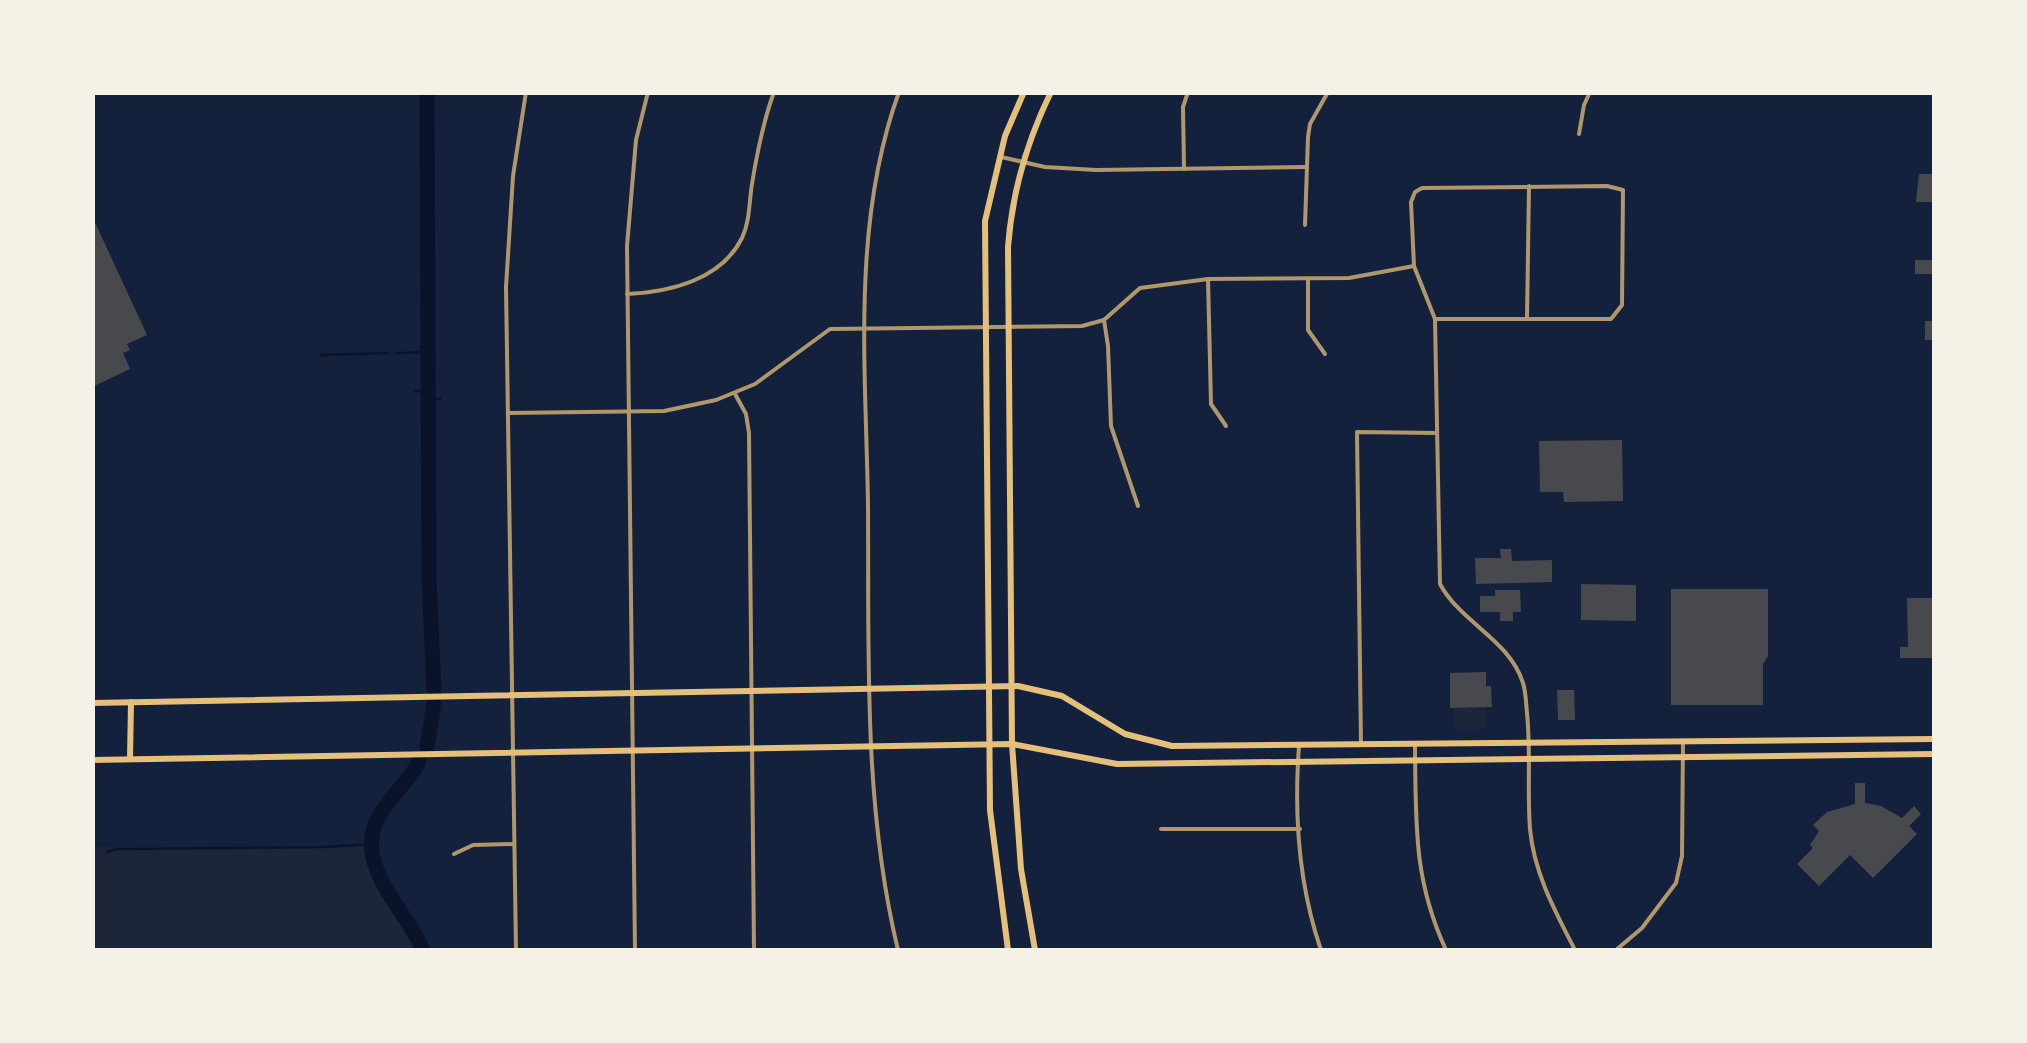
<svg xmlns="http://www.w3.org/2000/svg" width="2027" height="1043" viewBox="0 0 2027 1043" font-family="Georgia,serif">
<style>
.green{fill:#1d2539}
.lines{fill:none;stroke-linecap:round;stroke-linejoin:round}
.stream{stroke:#0b132b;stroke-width:2.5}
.river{stroke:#0b132b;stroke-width:15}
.building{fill:#48494c}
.minor{stroke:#b1986c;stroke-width:4}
.secondary{stroke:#e5c07b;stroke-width:6}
</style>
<rect width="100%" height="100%" fill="#14213d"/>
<g class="green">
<polygon points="1486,707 1486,729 1454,730 1454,708"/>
<polygon points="93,847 376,847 384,882 425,942 427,950 93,950"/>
</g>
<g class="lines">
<g class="stream">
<polyline points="397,353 428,352"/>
<polyline points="321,355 388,353"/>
<polyline points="415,391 428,391"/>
<polyline points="429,400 440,399"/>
<polyline points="107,852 116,849 325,847 371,844"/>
</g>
<g class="river">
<polyline points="427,92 429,581 434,689"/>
<polyline points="427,747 434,704"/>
<path d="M419,762c-10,19 -27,32 -38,51 -32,48 24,95 42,137"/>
</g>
</g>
<g class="building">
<polygon points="1919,174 1934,174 1934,202 1916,202"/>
<polygon points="92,216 147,335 127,344 130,350 123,353 130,369 92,387"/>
<rect x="1915" y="260" width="19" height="14"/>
<rect x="1925" y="321" width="9" height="19"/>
<polygon points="1622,440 1623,501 1564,502 1563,492 1540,492 1539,441"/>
<polygon points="1500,549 1511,549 1512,561 1552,560 1552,582 1476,584 1475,558 1501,558"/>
<polygon points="1581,584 1636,585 1636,621 1581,620"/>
<polygon points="1671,589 1768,589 1768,656 1763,664 1763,705 1671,705"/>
<polygon points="1495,590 1520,590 1521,612 1513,612 1513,621 1500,621 1500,612 1480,612 1480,596 1495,596"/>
<polygon points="1907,598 1934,598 1934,658 1900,658 1900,647 1908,647"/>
<polygon points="1486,672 1486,686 1491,686 1492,707 1450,708 1450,673"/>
<polygon points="1557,690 1574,690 1575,720 1558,720"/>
<polygon points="1855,783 1865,783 1865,803 1881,806 1902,818 1914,806 1921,814 1909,826 1917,834 1873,878 1850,855 1819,886 1797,864 1813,848 1810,845 1819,831 1813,825 1827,812 1855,804"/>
</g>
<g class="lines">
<g class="minor">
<polyline points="1579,134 1584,105 1590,92"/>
<polyline points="1001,157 1045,167 1096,170 1305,167"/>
<polyline points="1184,169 1183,107 1188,92"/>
<polyline points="1305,225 1308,137 1310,124 1328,92"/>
<polyline points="1208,279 1211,404 1226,426"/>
<polyline points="1308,279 1308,330 1325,354"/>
<path d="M627,294c43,-2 94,-14 115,-56 8,-17 7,-36 10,-54 5,-31 11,-62 22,-92"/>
<path d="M1435,319h176l11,-14 1,-115 -16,-4 -185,2 -7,4 -4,10 3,64 21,53 5,265c20,38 70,56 83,99 3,9 3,21 4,30 4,39 0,77 3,116 4,44 25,82 45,121"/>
<polyline points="1527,319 1529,186"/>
<polyline points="1104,320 1108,346 1111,426 1138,506"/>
<polyline points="735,394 746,414 749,433 754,950"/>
<polyline points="508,413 664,411 716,400 755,384 830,329 1082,326 1104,320 1140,288 1208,279 1349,278 1414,266"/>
<polyline points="1361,745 1357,432 1437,433"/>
<path d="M1415,745c1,77 -2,134 31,205"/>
<path d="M1299,746c-5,67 0,140 22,204"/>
<polyline points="1161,829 1300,829"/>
<polyline points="454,854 473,845 514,844"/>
<polyline points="516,950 506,287 513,176 526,92"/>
<polyline points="635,950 627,246 636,140 648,92"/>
<path d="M898,950c-35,-144 -29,-297 -30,-445 -2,-137 -17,-281 31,-413"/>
<polyline points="1616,950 1642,928 1676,883 1682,856 1683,742"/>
</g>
<g class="secondary">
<polyline points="92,703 1018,686 1062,696 1125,734 1172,746 1934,739"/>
<polyline points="130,759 131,702"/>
<polyline points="92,760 1012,744 1117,764 1934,754"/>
<polyline points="1008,950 990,810 985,221 1005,136 1024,92"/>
<path d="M1035,950l-14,-81 -9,-125 -4,-497c4,-53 19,-106 43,-155"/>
</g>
</g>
<rect width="2027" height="1043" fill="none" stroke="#f6f1e7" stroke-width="190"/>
</svg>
